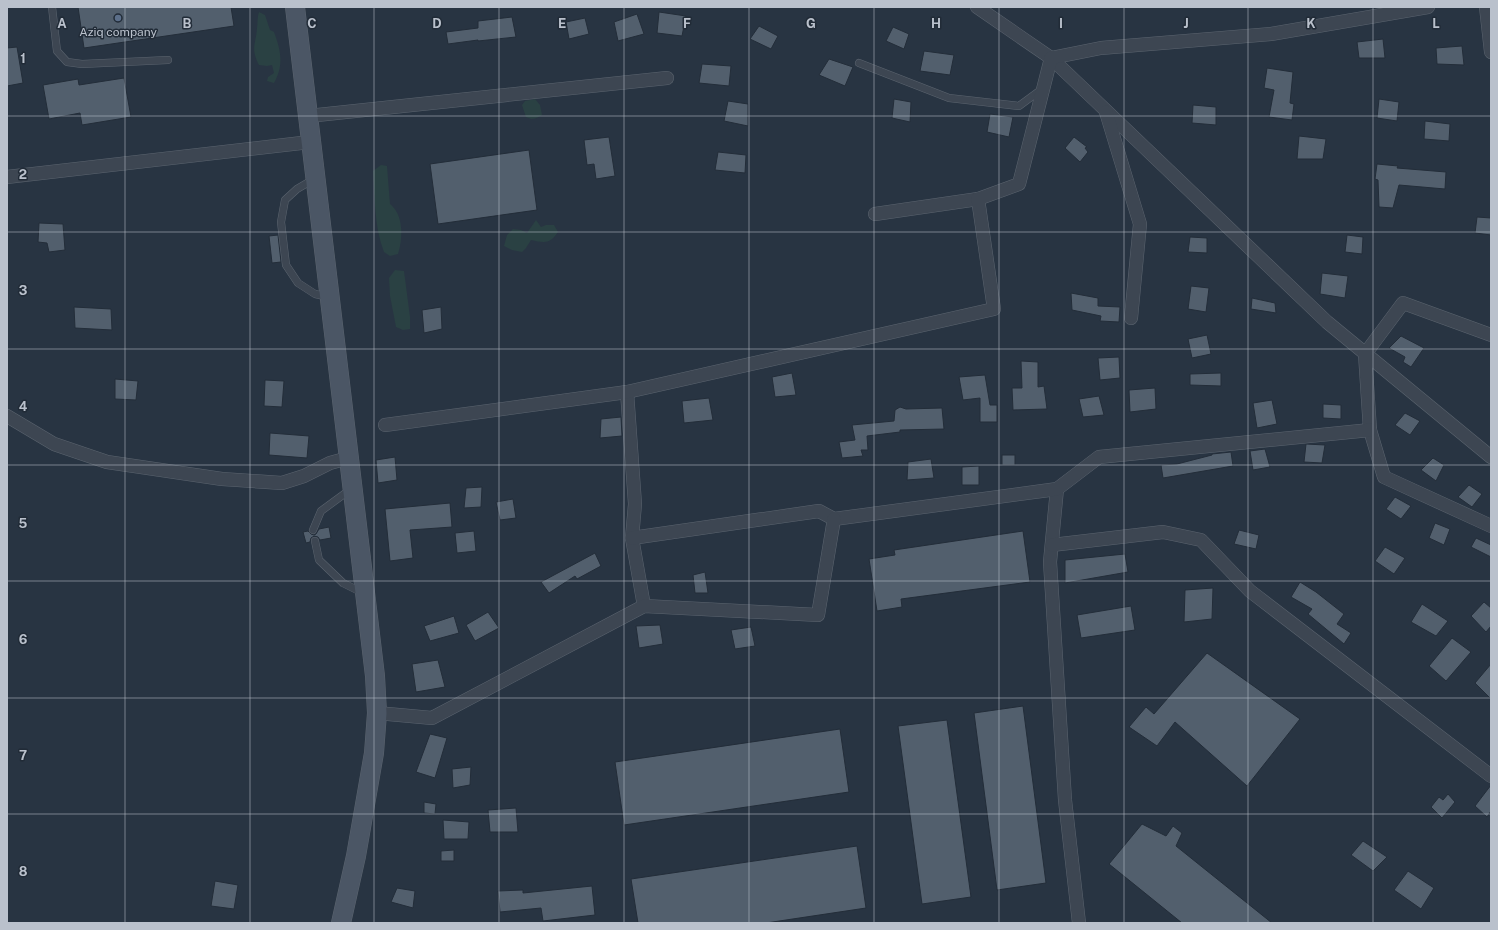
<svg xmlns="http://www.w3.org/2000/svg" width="1498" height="930" viewBox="0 0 1498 930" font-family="'Public Sans',sans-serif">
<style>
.green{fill:#2a4143}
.building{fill:#525f6d;stroke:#232d39}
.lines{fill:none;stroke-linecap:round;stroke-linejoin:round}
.lane-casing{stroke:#5b646f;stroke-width:8}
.street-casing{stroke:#5b646f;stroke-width:14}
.secondary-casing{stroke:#5b646f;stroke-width:20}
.lane{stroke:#3d4652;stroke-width:7}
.street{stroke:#3d4652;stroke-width:13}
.secondary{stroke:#4b5665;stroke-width:19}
.grid{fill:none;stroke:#bac1cc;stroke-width:1;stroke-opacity:0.55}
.service-dot{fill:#5c6f8a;stroke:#212b37;stroke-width:1.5}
.labels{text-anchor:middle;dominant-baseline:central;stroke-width:3;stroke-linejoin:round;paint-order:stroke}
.poi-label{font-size:12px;fill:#bac1cc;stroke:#212b37}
.grid-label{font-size:13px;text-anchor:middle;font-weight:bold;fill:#bac1cc;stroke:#212b37;stroke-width:3;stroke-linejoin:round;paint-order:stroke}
</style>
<rect width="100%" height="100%" fill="#283442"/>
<g class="green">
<path d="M259,12l6,3 5,15 4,2c7,19 10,33 0,51l-7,-2 1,-4 6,-4 -2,-8 -5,1 -8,-1c-9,-18 -3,-20 -2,-37 1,-6 0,-10 2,-16z"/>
<path d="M535,99l5,6 2,10c-6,4 -10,5 -16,2l-4,-12 3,-4z"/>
<path d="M381,165l6,1 3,38c14,11 13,35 8,50l-8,2 -6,-4c-10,-26 -9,-54 -11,-81z"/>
<path d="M536,220l5,7 5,-2h8l4,7c-8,12 -13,11 -27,8l-5,8 -4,4 -10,-2 -8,-4 3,-11 6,-6 8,1 6,3z"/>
<polygon points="395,270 404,271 410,317 410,329 403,330 396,327 390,296 389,278"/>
</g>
<g class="building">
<polygon points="78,7 231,7 234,26 84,48"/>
<polygon points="659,12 686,16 682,36 657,33"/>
<polygon points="637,14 644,34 618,41 614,22"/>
<polygon points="512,17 516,37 478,41 478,40 448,44 446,32 478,28 478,21"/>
<polygon points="585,18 589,34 569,39 566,22"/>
<polygon points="759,26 778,36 771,49 750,39"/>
<polygon points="893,27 909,34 904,49 886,41"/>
<polygon points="1383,39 1385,58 1359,58 1357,42"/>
<polygon points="1462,46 1464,65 1437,64 1436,48"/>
<polygon points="17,47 23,83 7,86 7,48"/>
<polygon points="924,51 954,55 950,75 920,71"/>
<polygon points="829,59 853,67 845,86 819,75"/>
<polygon points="702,64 731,66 729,86 699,83"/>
<polygon points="1267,68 1293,72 1290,103 1294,104 1292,120 1269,117 1274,90 1264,88"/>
<polygon points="124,78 131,117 82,125 80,113 49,119 43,85 78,79 79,85"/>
<polygon points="894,99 911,102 910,122 892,118"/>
<polygon points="1379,99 1399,102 1397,121 1377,118"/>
<polygon points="728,101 748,104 748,126 724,121"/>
<polygon points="1193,105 1216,107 1216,125 1192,123"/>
<polygon points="990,114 1013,117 1009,137 987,132"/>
<polygon points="1425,121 1450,124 1449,141 1424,139"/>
<polygon points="1299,136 1326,139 1323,159 1297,159"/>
<polygon points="609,137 615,176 596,179 594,164 587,165 584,140"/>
<polygon points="1074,137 1087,147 1085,148 1088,152 1080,162 1065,148"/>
<polygon points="529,150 537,210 438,224 430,164"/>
<polygon points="718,152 746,155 745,173 715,170"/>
<polygon points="1377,164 1398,166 1397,168 1446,172 1445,189 1399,185 1393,208 1379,207 1378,180 1375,179"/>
<polygon points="1477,217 1491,218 1491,235 1475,233"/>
<polygon points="39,223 63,224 65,250 49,252 47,243 38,242"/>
<polygon points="278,235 281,262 272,263 269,236"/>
<polygon points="1347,235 1363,237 1362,254 1345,252"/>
<polygon points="1190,237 1207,238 1207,253 1188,252"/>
<polygon points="1322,273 1348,276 1345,298 1320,294"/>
<polygon points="1191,286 1209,288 1206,312 1188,309"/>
<polygon points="1071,293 1098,298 1098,306 1120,307 1119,322 1100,321 1101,316 1072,310"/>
<polygon points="1252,298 1275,303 1276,313 1251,309"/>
<polygon points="74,307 111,309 112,330 75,328"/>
<polygon points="441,307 442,329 424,333 422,310"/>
<polygon points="1207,335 1211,354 1192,358 1188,339"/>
<polygon points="1401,336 1424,348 1411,367 1403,362 1405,357 1389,348"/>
<polygon points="1119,357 1120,378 1100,380 1098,358"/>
<polygon points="1021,361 1038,362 1038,387 1044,386 1047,409 1013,410 1012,388 1022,388"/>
<polygon points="792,373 796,395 775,397 772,377"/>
<polygon points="1221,373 1221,386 1190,385 1190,374"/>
<polygon points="985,375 990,405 997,405 997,422 980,422 980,398 963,400 959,377"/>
<polygon points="115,379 138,381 136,400 115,399"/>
<polygon points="265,380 284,381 282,407 264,406"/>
<polygon points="1155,388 1156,409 1130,412 1129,390"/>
<polygon points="1099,396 1104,415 1083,417 1079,399"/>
<polygon points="709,398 713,420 684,423 682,401"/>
<polygon points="1272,400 1277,424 1257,428 1253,403"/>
<polygon points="1323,404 1341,405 1341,419 1323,418"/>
<polygon points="900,407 906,409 942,408 944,429 900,430 900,432 867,436 868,450 861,450 863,456 842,458 839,442 855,440 852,425 894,421 895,410"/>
<polygon points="1405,413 1420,421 1410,435 1395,425"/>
<polygon points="621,417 622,436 600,438 601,419"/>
<polygon points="270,433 309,436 307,458 269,455"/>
<polygon points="1306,444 1325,445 1322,463 1304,462"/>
<polygon points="1265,449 1270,467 1253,470 1250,451"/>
<polygon points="1231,452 1233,466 1163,478 1161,465 1177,464 1212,455 1212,454"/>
<rect x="1002" y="455" width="13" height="10"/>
<polygon points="395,457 397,480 378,483 376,460"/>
<polygon points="1433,458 1444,465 1436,481 1421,470"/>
<polygon points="931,459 934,478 907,480 908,462"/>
<polygon points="979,466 979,485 962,485 962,467"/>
<polygon points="1469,485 1482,494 1472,507 1458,497"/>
<polygon points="482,487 481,507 464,508 466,488"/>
<polygon points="1395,497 1411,506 1401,519 1386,509"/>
<polygon points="513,499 516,518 500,520 496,502"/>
<polygon points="450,503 452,527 410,530 413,558 390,561 385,509"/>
<polygon points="1435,523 1450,529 1444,545 1429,538"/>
<polygon points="329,527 331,538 320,540 318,537 314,536 311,538 310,542 306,543 303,532 308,531 311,534 314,535 316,534 319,529"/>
<polygon points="1239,530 1259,535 1256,549 1234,544"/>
<polygon points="474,531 476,551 457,553 455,533"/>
<polygon points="1023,531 1030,582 901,599 902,607 877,611 869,559 895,555 894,550"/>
<polygon points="1476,538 1491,545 1491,557 1471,547"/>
<polygon points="1385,547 1405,558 1394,574 1375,561"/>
<polygon points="595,553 601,566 577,579 575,576 549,593 541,582"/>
<polygon points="1125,554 1128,572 1065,583 1065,560"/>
<polygon points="705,572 708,593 695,593 693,575"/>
<polygon points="1300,582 1316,592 1344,614 1337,624 1351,633 1344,644 1308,614 1312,609 1291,597"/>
<polygon points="1213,588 1212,619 1184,622 1185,590"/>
<polygon points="1484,602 1491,608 1491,626 1486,632 1471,616"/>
<polygon points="1422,604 1448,621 1436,636 1411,622"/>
<polygon points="1131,606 1135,630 1081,638 1077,615"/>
<polygon points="488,612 499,628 475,641 466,625"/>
<polygon points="454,616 459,633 430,641 424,626"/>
<polygon points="660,625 663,644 639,648 636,626"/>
<polygon points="751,627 755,646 735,649 731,630"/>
<polygon points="1452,638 1471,652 1446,681 1429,666"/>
<polygon points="1207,653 1300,719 1247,786 1175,722 1157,746 1129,727 1146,707 1154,714"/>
<polygon points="438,660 445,687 416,692 412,664"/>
<polygon points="1491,664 1491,699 1475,683"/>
<polygon points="1023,706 1046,883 997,890 974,713"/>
<polygon points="947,720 971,897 922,904 898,726"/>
<polygon points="840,729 849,792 624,825 615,762"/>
<polygon points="430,734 447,738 435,778 416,772"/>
<polygon points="471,767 470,785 453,788 452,769"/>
<polygon points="1491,785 1491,811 1487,817 1475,806"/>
<polygon points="1448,794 1455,802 1442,818 1431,807 1439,797 1443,800"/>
<polygon points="424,802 436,804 435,814 424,813"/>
<polygon points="516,808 518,832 490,832 488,810"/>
<polygon points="443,820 469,822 468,839 444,839"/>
<polygon points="1142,824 1166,836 1173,826 1182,833 1176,846 1272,923 1182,923 1109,864"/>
<polygon points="1363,841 1387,857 1373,871 1351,855"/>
<polygon points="857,846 866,908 766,923 638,923 631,879"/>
<polygon points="454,850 454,861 441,861 441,851"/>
<polygon points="1408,871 1434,888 1421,909 1394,890"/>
<polygon points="215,881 238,885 234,909 211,906"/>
<polygon points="592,886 595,915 543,921 541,908 500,912 498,891 523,890 523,893"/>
<polygon points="397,888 415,891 413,908 391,902"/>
</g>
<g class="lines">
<g class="lane-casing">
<g id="lane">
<polyline points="52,7 57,51 67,62 82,64 168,60"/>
<polyline points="859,63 949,98 1019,106 1042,89"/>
<polyline points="314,179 297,189 285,200 281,222 286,265 298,283 315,294 329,297"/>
<polyline points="313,530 321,511 351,489"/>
<polyline points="315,541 319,560 343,583 363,593"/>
</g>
</g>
<g class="street-casing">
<g id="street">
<polyline points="977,7 1051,58 1327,322 1491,457"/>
<polyline points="1486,7 1491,52"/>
<polyline points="1106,112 1140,224 1131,318"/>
<polyline points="308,116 667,78"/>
<polyline points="7,177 310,142"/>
<polyline points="875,214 978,199"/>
<polyline points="1491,335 1403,303 1365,354 1370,430 1384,477 1491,526"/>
<polyline points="627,392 635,504 632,538 644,606"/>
<polyline points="7,416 54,444 107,462 222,479 282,483 304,476 330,463 348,458"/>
<polyline points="385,425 627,392 994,309 978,199 1019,184 1051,58 1101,48 1271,34 1428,7"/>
<polyline points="1057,489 1050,562 1065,800 1079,923"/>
<polyline points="632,538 819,511 834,519 1057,489 1099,457 1370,430"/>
<polyline points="1052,545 1163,532 1201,540 1250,591 1491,776"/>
<polyline points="377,713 432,718 644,606 818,615 834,519"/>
</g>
</g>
<g class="secondary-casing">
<polyline id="secondary" points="295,7 375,676 377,713 374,753 356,856 341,923"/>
</g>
<use href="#lane" class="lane"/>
<use href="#street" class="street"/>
<use href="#secondary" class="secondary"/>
</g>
<path class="grid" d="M125,7v916M250,7v916M374,7v916M499,7v916M624,7v916M749,7v916M874,7v916M999,7v916M1124,7v916M1248,7v916M1373,7v916M7,116h1484M7,232h1484M7,349h1484M7,465h1484M7,581h1484M7,698h1484M7,814h1484"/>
<circle class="service-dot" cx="118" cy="18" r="4"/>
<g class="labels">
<g class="poi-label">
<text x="118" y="32">Aziq company</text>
</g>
</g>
<g class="grid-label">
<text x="62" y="28">A</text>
<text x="187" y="28">B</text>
<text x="312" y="28">C</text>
<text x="437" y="28">D</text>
<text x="562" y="28">E</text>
<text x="687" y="28">F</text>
<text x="811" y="28">G</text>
<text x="936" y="28">H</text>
<text x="1061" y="28">I</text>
<text x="1186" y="28">J</text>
<text x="1311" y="28">K</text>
<text x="1436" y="28">L</text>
<text x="23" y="63">1</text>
<text x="23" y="179">2</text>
<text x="23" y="295">3</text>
<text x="23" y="411">4</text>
<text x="23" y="528">5</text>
<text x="23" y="644">6</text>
<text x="23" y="760">7</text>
<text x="23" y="876">8</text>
</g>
<rect width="1498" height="930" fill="none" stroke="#bac1cc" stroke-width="16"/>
</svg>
